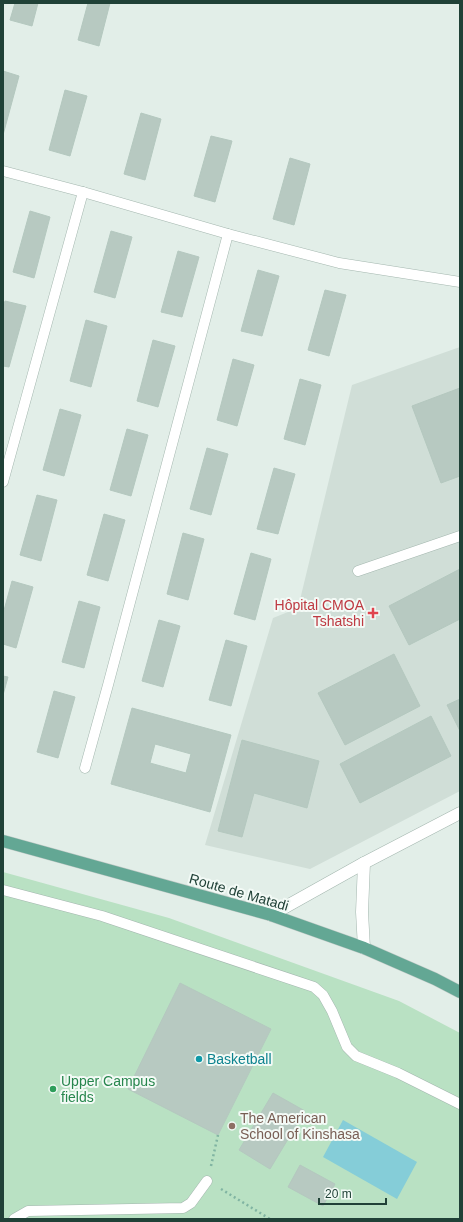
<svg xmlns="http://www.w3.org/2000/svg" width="463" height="1222" viewBox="0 0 463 1222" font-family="Helvetica,sans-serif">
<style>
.built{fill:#d0ded7}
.green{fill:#b9e1c3}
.water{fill:#85cdd8}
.building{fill:#b7c9c1;stroke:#b4c8bf;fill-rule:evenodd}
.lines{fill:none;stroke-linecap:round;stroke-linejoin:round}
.service-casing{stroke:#a4b7af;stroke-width:11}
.minor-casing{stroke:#a4b7af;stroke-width:13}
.primary-casing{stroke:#c1cac7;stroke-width:13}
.path{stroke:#80b4a2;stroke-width:2.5;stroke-dasharray:2 3;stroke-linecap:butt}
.service{stroke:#fff;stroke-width:10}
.minor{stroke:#fff;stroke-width:12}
.primary{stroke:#63a794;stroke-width:12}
.health-dot{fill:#e0444e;stroke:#f3faf6;stroke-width:1.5}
.culture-dot{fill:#0f9aa8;stroke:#f3faf6;stroke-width:1.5}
.leisure-dot{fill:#2e9e5b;stroke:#f3faf6;stroke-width:1.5}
.education-dot{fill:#8d6e63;stroke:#f3faf6;stroke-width:1.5}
.labels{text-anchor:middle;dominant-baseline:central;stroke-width:4;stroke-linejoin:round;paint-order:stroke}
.health-label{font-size:14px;fill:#be3a42;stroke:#f3faf6;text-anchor:end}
.street-label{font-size:14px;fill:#204137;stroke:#f3faf6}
.culture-label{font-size:14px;fill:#0d838f;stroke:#f3faf6;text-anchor:start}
.leisure-label{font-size:14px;fill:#27864d;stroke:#f3faf6;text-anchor:start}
.education-label{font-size:14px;fill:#785e54;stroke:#f3faf6;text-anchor:start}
</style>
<rect width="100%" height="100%" fill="#e2eee8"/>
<polygon class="built" points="460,347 460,791 310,869 205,845 273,618 298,608 352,385"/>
<polygon class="green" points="3,872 169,918 399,1001 460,1033 460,1219 3,1219"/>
<polygon class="water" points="343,1120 417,1162 397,1199 323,1157"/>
<g class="building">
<polygon points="15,3 38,3 32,26 10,20"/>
<polygon points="88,3 110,3 99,46 78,40"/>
<polygon points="3,71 19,76 3,135"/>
<polygon points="65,90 87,96 70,156 49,150"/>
<polygon points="141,113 161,119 145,180 124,174"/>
<polygon points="211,136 232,141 215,202 194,196"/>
<polygon points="290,158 310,164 294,225 273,219"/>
<polygon points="30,211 50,217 34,278 13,272"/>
<polygon points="111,231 132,237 115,298 94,292"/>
<polygon points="178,251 199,257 182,317 161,312"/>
<polygon points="258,270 279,276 262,336 241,331"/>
<polygon points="325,290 346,295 329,356 308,350"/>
<polygon points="5,301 26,306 9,367 3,366 3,308"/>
<polygon points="86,320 107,326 91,387 70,381"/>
<polygon points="153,340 175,346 158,407 137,401"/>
<polygon points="233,359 254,365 237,426 217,420"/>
<polygon points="300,379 321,385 305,445 284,439"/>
<polygon points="460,388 460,476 441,483 412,406"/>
<polygon points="60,409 81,415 64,476 43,470"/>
<polygon points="127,429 148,435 131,496 110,490"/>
<polygon points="207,448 228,454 211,515 190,509"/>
<polygon points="274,468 295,474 278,534 257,529"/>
<polygon points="37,495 57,500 41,561 20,555"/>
<polygon points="104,514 125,520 108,581 87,575"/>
<polygon points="183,533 204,539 188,600 167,594"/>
<polygon points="251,553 271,559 255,620 234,614"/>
<polygon points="460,569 460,619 409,645 389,606"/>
<polygon points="12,581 33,587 16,648 3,644 3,614"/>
<polygon points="79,601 100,607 84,668 62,662"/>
<polygon points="159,620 180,626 163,687 142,681"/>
<polygon points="226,640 247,646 231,706 209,700"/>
<polygon points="394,654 420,706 345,745 318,693"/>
<polygon points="3,676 8,677 3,695"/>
<polygon points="54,691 75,697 58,758 37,752"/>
<polygon points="460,699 460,731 447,705"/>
<path d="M132,708l99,27 -21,77 -99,-28zM155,744l36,10 -5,19 -36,-10z"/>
<polygon points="431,716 451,756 360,803 340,764"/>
<polygon points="242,740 319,761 307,808 254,793 242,837 218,831"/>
<polygon points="180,983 271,1029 218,1135 128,1089"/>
<polygon points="273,1093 305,1111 270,1169 239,1150"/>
<polygon points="300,1165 335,1184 323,1206 288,1187"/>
</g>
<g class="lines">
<g class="service-casing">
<g id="service">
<polyline points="3,171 83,192 228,234 339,263 460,282"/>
<polyline points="3,482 83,192"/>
<polyline points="358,571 460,536"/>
<polyline points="85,768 108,685 228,234"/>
<polyline points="3,890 102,916 314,987 323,995 332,1011 347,1047 356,1056 398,1073 460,1104"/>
<polyline points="14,1219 28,1211 183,1208 191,1203 207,1181"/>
</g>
</g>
<g class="minor-casing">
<g id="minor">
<polyline points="271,915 364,863 460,813"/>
<polyline points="364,948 362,912 364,863"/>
</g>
</g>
<g class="primary-casing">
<polyline id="primary" points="3,841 271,915 364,948 435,979 460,992"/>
</g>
<g class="path">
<polyline points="211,1166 218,1135"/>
<polyline points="221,1189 270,1219"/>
</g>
<use href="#service" class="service"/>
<use href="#minor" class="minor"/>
<use href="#primary" class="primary"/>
</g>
<path class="health-dot" d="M371 607h4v4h4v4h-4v4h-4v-4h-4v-4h4z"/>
<circle class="culture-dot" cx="199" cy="1059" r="4"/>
<circle class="leisure-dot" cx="53" cy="1089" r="4"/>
<circle class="education-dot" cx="232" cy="1126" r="4"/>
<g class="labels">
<g class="health-label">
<text x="364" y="605">Hôpital CMOA<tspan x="364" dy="16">Tshatshi</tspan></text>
</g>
<g class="street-label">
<text transform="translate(239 892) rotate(16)">Route de Matadi</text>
</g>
<g class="culture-label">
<text x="207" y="1059">Basketball</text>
</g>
<g class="leisure-label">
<text x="61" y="1081">Upper Campus<tspan x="61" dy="16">fields</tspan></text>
</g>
<g class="education-label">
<text x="240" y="1118">The American<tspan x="240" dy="16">School of Kinshasa</tspan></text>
</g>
</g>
<rect width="463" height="1222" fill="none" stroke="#204137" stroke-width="8"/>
<path d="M319 1198v6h67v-6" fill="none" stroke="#204137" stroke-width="2"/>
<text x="325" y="1198" font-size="12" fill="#204137" stroke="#f3faf6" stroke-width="3" paint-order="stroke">20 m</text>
</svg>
